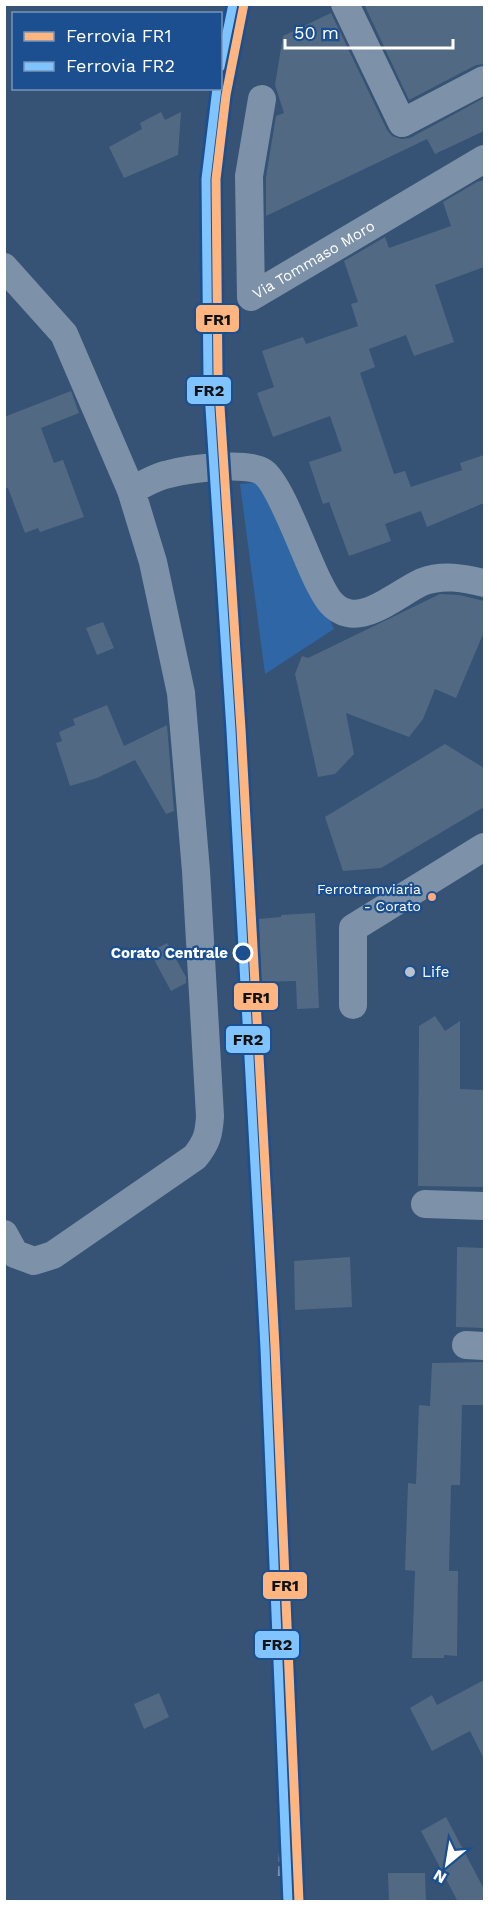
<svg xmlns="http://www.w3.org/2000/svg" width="489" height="1906" viewBox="0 0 489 1906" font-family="'Work Sans',sans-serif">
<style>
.green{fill:#2f66a5}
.building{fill:#526984}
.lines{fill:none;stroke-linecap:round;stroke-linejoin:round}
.minor{stroke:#7d92a8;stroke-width:28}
.rail{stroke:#7e92a7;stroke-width:4.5;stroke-dasharray:10 4.5;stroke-linecap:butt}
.rail-1-casing{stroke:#1b4f8f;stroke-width:14}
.rail-2-casing{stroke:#1b4f8f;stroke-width:14}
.rail-1{stroke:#ffb580;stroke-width:9}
.rail-2{stroke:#80c4ff;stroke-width:9}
.bus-dot{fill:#ffa980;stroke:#1b4f8f;stroke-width:2}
.stop-dot{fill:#1b4f8f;stroke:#fff;stroke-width:3}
.poi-dot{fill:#b9c2ce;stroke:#1b4f8f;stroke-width:2}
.labels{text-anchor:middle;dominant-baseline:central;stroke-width:4.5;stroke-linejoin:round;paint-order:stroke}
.bus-label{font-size:14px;fill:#fff;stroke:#1b4f8f;text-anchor:end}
.street-label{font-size:15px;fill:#fff;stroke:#1b4f8f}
.stop-label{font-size:15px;font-weight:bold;fill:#fff;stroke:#1b4f8f;text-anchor:end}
.poi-label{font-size:15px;fill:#fff;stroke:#1b4f8f;text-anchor:start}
.line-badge{stroke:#1b4f8f;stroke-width:2}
.pale-badge-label{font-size:16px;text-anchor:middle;font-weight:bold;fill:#111}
</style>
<rect width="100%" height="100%" fill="#365274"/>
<polygon class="green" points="262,482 334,629 265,674 240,484"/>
<g class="building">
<polygon points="364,4 484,4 484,64 476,65 409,100"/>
<polygon points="331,13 387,130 392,136 401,139 410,138 484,98 484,131 435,154 427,139 266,216 266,177 276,116 284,113 275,85 283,36"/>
<polygon points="161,112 165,120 181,112 178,155 124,178 109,147 142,129 140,123"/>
<polygon points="484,180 484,267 435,285 454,342 414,356 406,335 369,349 375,367 360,373 394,474 405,471 411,487 462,470 460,463 484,455 484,503 427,527 421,511 385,524 391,541 349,556 329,502 323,504 309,462 342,451 330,416 273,437 257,393 274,387 262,351 303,337 306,344 358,326 351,304 358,302 344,261 385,237 389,248 451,226 443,202 477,182"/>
<polygon points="71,391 79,413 41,428 54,463 63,460 84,517 40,532 38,528 25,533 8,488 4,489 4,417"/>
<polygon points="440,594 459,595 484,601 484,632 456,698 435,689 423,719 409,737 346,713 354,754 335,774 318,777 295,674 302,656 308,658"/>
<polygon points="103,622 114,648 97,655 86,628"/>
<polygon points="107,705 124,746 167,725 174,811 166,814 135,760 97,778 70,786 56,743 62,741 59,732 75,725 73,719"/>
<polygon points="445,744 484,768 484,807 381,868 343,871 325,817"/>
<polygon points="315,913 319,1008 297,1009 296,981 261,982 259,919 281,917 281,915"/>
<polygon points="167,943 186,977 186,983 171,991 150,952"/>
<polygon points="435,1016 445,1031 460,1021 460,1089 484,1090 484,1187 418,1186 419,1026"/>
<polygon points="457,1247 484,1248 484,1328 456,1327"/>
<polygon points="350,1257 352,1307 295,1310 294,1261"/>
<polygon points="484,1362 484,1405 462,1405 460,1485 451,1485 449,1571 458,1571 457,1656 444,1655 444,1658 412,1658 415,1571 405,1570 408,1483 416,1484 419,1405 430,1406 432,1363"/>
<polygon points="484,1680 484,1759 470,1731 432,1751 410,1708 432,1695 437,1705"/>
<polygon points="159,1693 169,1717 144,1729 134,1704"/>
<polygon points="446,1817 484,1889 484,1902 458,1902 421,1831"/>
<polygon points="388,1873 425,1873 426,1902 389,1902"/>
</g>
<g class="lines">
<g class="minor">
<polyline points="345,4 402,123 484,80"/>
<path id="s1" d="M262,99l-13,77 2,121 233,-138"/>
<polyline points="4,267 64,334 131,490"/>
<polyline points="353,1005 353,928 484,847"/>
<polyline points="425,1204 484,1206"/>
<path d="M4,1234l11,20 19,7 19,-6 142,-98c12,-15 14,-23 15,-41l-14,-245 -15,-178 -28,-131 -22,-72c12,-5 25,-14 38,-16 19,-5 78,-13 94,-2 18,12 44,90 57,113 6,12 13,25 28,28 22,6 54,-22 74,-31 21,-8 41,-4 62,1"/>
<polyline points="466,1345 484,1346"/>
</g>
<polyline class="rail" points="280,1876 289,1697"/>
<g class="rail-1-casing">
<polyline id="rail-1" points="244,4 226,95 216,179 218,376 241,729 275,1347 299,1902"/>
</g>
<g class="rail-2-casing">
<g id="rail-2">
<polyline points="220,67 233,4"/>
<polyline points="217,88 206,179 208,377 231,730 265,1348 288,1902"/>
</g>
</g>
<use href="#rail-1" class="rail-1"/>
<use href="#rail-2" class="rail-2"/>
</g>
<circle class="bus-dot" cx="432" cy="897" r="5"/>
<circle class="stop-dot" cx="243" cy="953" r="9"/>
<circle class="poi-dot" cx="410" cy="972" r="6"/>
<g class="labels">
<g class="bus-label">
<text x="421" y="889">Ferrotramviaria<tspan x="421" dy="17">- Corato</tspan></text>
</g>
<g class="street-label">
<text stroke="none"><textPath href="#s1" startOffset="272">Via Tommaso Moro</textPath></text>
</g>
<g class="stop-label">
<text x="228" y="953">Corato Centrale</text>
</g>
<g class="poi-label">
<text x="422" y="972">Life</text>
</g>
</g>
<g class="line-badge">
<rect x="195" y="304" width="45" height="29" rx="6" fill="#ffb580"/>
<rect x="186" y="376" width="46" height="29" rx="6" fill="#80c4ff"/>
<rect x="233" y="982" width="46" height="29" rx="6" fill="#ffb580"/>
<rect x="225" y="1025" width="46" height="29" rx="6" fill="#80c4ff"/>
<rect x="262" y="1571" width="46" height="29" rx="6" fill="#ffb580"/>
<rect x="254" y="1630" width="46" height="29" rx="6" fill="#80c4ff"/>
</g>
<g class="pale-badge-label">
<text x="217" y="325">FR1</text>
<text x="209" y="396">FR2</text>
<text x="256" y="1003">FR1</text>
<text x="248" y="1045">FR2</text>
<text x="285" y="1591">FR1</text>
<text x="277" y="1650">FR2</text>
</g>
<rect width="489" height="1906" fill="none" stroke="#ffffff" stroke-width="12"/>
<rect x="12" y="12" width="210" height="78" fill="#1b4f8f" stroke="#7695bc" stroke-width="1.5"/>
<rect x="24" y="32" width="30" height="9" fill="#ffb580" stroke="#7695bc" stroke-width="1.5"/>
<text x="66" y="42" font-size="18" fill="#ffffff">Ferrovia FR1</text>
<rect x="24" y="62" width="30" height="9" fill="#80c4ff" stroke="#7695bc" stroke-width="1.5"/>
<text x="66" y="72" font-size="18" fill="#ffffff">Ferrovia FR2</text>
<g transform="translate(447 1864) rotate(210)" stroke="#1b4f8f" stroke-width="4.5" paint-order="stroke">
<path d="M0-4.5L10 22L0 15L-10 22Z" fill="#ffffff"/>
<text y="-9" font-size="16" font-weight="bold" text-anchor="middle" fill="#ffffff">N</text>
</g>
<path d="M285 39v9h168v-9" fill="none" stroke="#ffffff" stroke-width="3"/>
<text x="294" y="39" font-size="18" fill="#ffffff" stroke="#1b4f8f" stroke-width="4.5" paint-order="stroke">50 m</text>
</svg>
